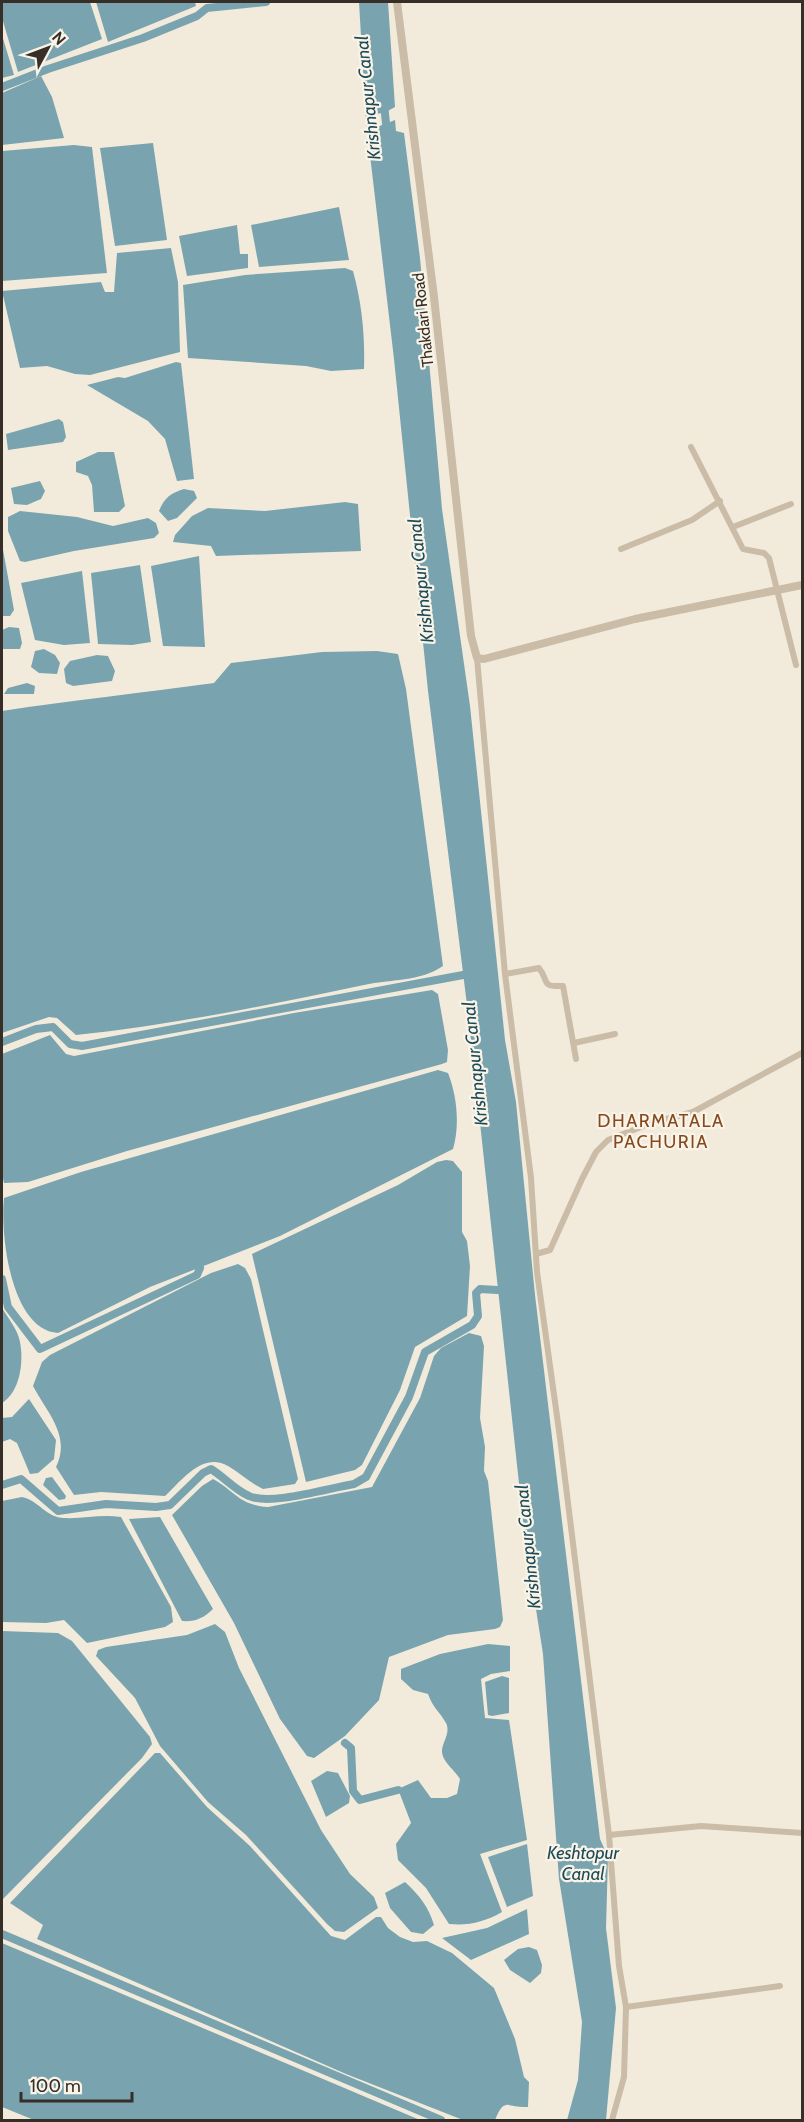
<svg xmlns="http://www.w3.org/2000/svg" width="804" height="2122" viewBox="0 0 804 2122" font-family="Cabin,sans-serif">
<style>
.water{fill:#79a4af}
.lines{fill:none;stroke-linecap:round;stroke-linejoin:round}
.canal{stroke:#79a4af;stroke-width:8}
.minor{stroke:#cabca7;stroke-width:6}
.tertiary{stroke:#cabca7;stroke-width:8}
.labels{text-anchor:middle;dominant-baseline:central;stroke-width:4.5;stroke-linejoin:round;paint-order:stroke}
.street-label{font-size:16px;fill:#362e27;stroke:#f9f4e7}
.water-label{font-size:18px;font-style:italic;fill:#1d4a58;stroke:#f9f4e7}
.neighbourhood-label{font-size:18px;letter-spacing:1.5px;fill:#854920;stroke:#f9f4e7}
</style>
<rect width="100%" height="100%" fill="#f2ebdb"/>
<g class="water">
<polygon points="2,2 90,2 102,39 18,72 2,18"/>
<polygon points="96,2 195,2 196,6 108,42"/>
<polygon points="359,2 388,2 395,107 384,113 373,114 377,127 395,120 396,131 404,133 420,258 442,509 470,706 505,1040 516,1102 535,1295 600,1839 608,1857 606,1928 616,2008 606,2120 567,2120 578,2080 582,2022 559,1879 543,1654 525,1539 469,1021 428,691 394,359 366,121"/>
<polygon points="2,35 14,75 2,78"/>
<polygon points="41,76 52,97 64,138 2,145 2,93"/>
<polygon points="153,143 167,240 115,246 100,148"/>
<polygon points="74,145 92,147 107,273 2,281 2,151"/>
<polygon points="339,207 349,260 259,267 251,225"/>
<polygon points="237,225 240,254 248,254 248,268 187,276 179,236"/>
<polygon points="171,248 178,282 180,352 90,375 75,374 47,366 20,368 2,291 101,282 105,292 114,292 117,253"/>
<path d="M345,268l8,3c9,33 12,64 11,98l-33,2 -25,-5 -118,-8 -5,-73 62,-10z"/>
<polygon points="176,362 181,363 194,479 177,481 165,439 148,421 87,385 118,377 125,378"/>
<polygon points="59,419 63,422 66,437 63,442 8,450 6,434"/>
<polygon points="98,452 114,452 125,506 119,512 94,512 92,485 88,476 76,472 76,462"/>
<polygon points="40,481 45,491 41,499 27,505 14,504 11,488"/>
<path d="M184,489l10,2 3,7 -20,20 -9,3 -9,-10c5,-13 12,-18 25,-22z"/>
<polygon points="345,502 358,504 361,551 216,556 211,546 173,542 175,535 192,516 208,508 265,511"/>
<polygon points="20,511 77,517 113,526 148,518 156,523 159,533 154,538 74,551 25,562 20,561 8,531 8,517"/>
<polygon points="2,544 14,610 10,616 2,616"/>
<polygon points="199,556 205,647 163,646 151,566"/>
<polygon points="140,565 151,642 132,645 98,644 91,573"/>
<polygon points="82,571 90,643 64,645 35,640 21,583"/>
<polygon points="9,627 19,628 22,643 20,649 2,649 2,630"/>
<polygon points="44,649 55,655 60,663 57,674 39,673 31,667 35,651"/>
<path d="M377,651l21,3 8,35 37,277c-24,16 -52,13 -79,19 -96,20 -191,40 -288,50l-19,-17 -8,-1 -47,16v-322c70,-11 141,-18 212,-28l17,-20 91,-11z"/>
<polygon points="97,655 108,656 115,671 112,681 73,686 66,683 64,669 70,661"/>
<polygon points="27,683 35,686 34,694 4,694 8,688"/>
<polygon points="432,990 438,994 448,1050 447,1062 442,1064 127,1151 28,1182 4,1183 2,1174 2,1054 50,1035 66,1054 74,1056 294,1013"/>
<path d="M438,1070l10,3c9,23 12,52 5,76l-173,87 -130,51 -92,46c-47,-3 -58,-98 -54,-135l77,-26z"/>
<polygon points="446,1160 453,1161 462,1172 462,1232 467,1241 470,1266 467,1316 415,1347 400,1390 362,1465 355,1470 306,1482 252,1254 398,1185 437,1162"/>
<path d="M238,1264l7,4 6,11 47,200 -3,5 -32,5c-13,-6 -23,-16 -35,-23 -25,-15 -47,15 -63,30l-64,-4 -27,3 -18,-28c15,-31 -8,-53 -23,-81l9,-24 8,-7 161,-82z"/>
<path d="M2,1308c6,10 16,22 18,34 4,20 0,50 -18,61z"/>
<path d="M469,1333l12,3 3,10 -4,72 5,29 -1,24 4,10 15,139 -3,7 -5,2 -47,6 -59,22 -10,43 -34,36 -31,22 -7,-2 -27,-37 -46,-96 -62,-108 30,-29 11,-7c23,13 26,26 55,28l104,-20 48,-89 14,-42 7,-8z"/>
<polygon points="29,1399 56,1440 54,1459 38,1473 30,1474 17,1443 10,1439 2,1442 2,1418 12,1417"/>
<polygon points="52,1477 66,1496 65,1499 59,1500 43,1485 46,1478"/>
<path d="M22,1497c16,3 25,21 42,21 19,1 37,-4 57,-1l50,90 2,15 -8,5 -78,16 -23,-23 -18,3 -44,-1v-121z"/>
<path d="M160,1517l53,92c-9,9 -18,13 -31,12l-53,-102z"/>
<polygon points="215,1624 225,1632 239,1668 321,1830 350,1874 374,1897 378,1908 344,1932 335,1931 327,1924 246,1835 208,1802 160,1746 135,1698 96,1656 98,1650 106,1647 187,1635"/>
<polygon points="2,1631 58,1633 72,1641 150,1737 152,1744 142,1758 2,1900"/>
<path d="M488,1644l22,2v25l-19,3 -10,5 4,39 24,2 18,120 -47,14 22,58c-17,10 -34,14 -53,12l-23,-36 -28,-28 -2,-16 15,-21 -13,-34 20,-9 13,18h16l10,-4 3,-15c-5,-9 -18,-17 -18,-28 0,-9 9,-18 4,-28 -6,-11 -13,-15 -18,-29l-15,-4 -12,-11v-10l39,-15z"/>
<polygon points="502,1676 509,1678 509,1713 492,1716 488,1715 485,1682"/>
<path d="M155,1753h5l47,54 43,39 81,90 14,4 31,-23h5l7,11 12,9 13,5 14,-1 25,12 42,35 21,51 9,38 5,5 -1,25c-21,1 -23,-11 -33,13h-32l-117,-46 -309,-135 6,-14 -33,-22z"/>
<polygon points="327,1771 338,1773 350,1796 349,1803 326,1817 311,1781"/>
<polygon points="527,1844 533,1896 507,1907 488,1857"/>
<path d="M405,1882c15,14 23,24 29,43l-11,9 -12,-2 -21,-24 -5,-15z"/>
<polygon points="527,1909 529,1934 471,1960 442,1938 487,1928"/>
<polygon points="2,1943 420,2120 34,2120 2,2107"/>
<polygon points="529,1947 537,1950 542,1965 541,1973 530,1983 510,1970 504,1960 518,1949"/>
</g>
<g class="lines">
<g class="canal">
<polyline points="2,87 48,69 143,38 197,16 207,8 266,2"/>
<polyline points="384,104 387,133"/>
<polyline points="2,1042 36,1029 53,1027 70,1044 82,1046 463,975"/>
<polyline points="2,1279 8,1307 40,1349 197,1275 200,1268"/>
<path d="M2,1485l19,-6 37,32 48,-7 50,3 14,-2 33,-32 8,-4c13,8 24,21 38,27 21,10 80,-8 105,-12l12,-7 43,-80 16,-45 47,-27 6,-9 -2,-23 4,-4 17,1"/>
<polyline points="345,1743 351,1748 353,1791 360,1800 398,1790"/>
<polyline points="2,1934 441,2120"/>
</g>
<g class="minor">
<polyline points="691,447 743,549 764,553 769,558 796,665"/>
<polyline points="733,527 791,504"/>
<polyline points="621,549 692,520 720,501"/>
<polyline points="477,658 505,974 531,1178 537,1272 560,1438 609,1835 619,1966 626,2007 624,2077 612,2120"/>
<path d="M505,974l34,-6c11,14 1,19 24,18l13,73"/>
<polyline points="574,1043 615,1034"/>
<polyline points="536,1254 550,1250 582,1179 596,1152 608,1140 651,1123 693,1112 802,1053"/>
<polyline points="609,1835 701,1826 802,1833"/>
<polyline points="626,2007 780,1986"/>
</g>
<polyline class="tertiary" points="397,2 434,297 471,636 477,658 484,659 635,619 802,585"/>
</g>
<g class="labels">
<g class="street-label">
<text transform="translate(423 320) rotate(-96)">Thakdari Road</text>
</g>
<g class="water-label">
<text transform="translate(368 98) rotate(-96)">Krishnapur Canal</text>
<text transform="translate(421 581) rotate(-96)">Krishnapur Canal</text>
<text transform="translate(475 1064) rotate(-96)">Krishnapur Canal</text>
<text transform="translate(528 1547) rotate(-96)">Krishnapur Canal</text>
<text x="583" y="1853">Keshtopur<tspan x="583" dy="21">Canal</tspan></text>
</g>
<g class="neighbourhood-label">
<text x="661" y="1121">DHARMATALA<tspan x="661" dy="21">PACHURIA</tspan></text>
</g>
</g>
<rect width="804" height="2122" fill="none" stroke="#362e27" stroke-width="6"/>
<g transform="translate(48 48) rotate(49)" stroke="#f9f4e7" stroke-width="4.5" paint-order="stroke">
<path d="M0-4.5L10 22L0 15L-10 22Z" fill="#362e27"/>
<text y="-9" font-size="16" font-weight="bold" text-anchor="middle" fill="#362e27">N</text>
</g>
<path d="M21 2092v9h111v-9" fill="none" stroke="#362e27" stroke-width="3"/>
<text x="30" y="2092" font-size="18" fill="#362e27" stroke="#f9f4e7" stroke-width="4.5" paint-order="stroke">100 m</text>
</svg>
